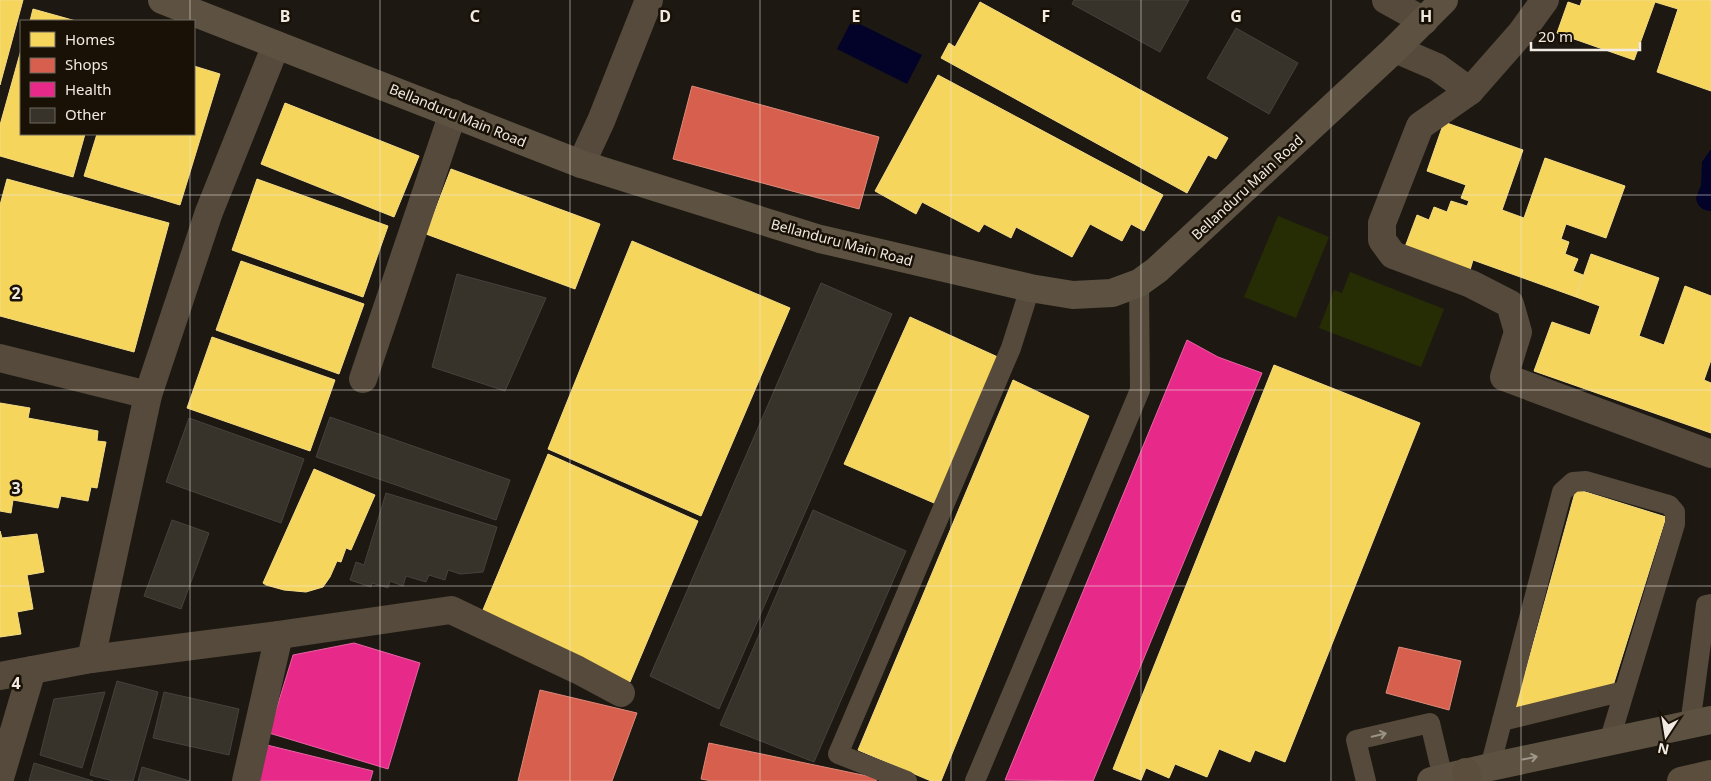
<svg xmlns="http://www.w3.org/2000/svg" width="1711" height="781" viewBox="0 0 1711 781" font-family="'Noto Sans',sans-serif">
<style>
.green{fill:#262d04}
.water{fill:#030229}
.homes{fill:#f6d55c;stroke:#f4db84}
.shops{fill:#d6604d;stroke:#de897a}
.health{fill:#e7298a;stroke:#ea63a4}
.building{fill:#38332a;stroke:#45423c}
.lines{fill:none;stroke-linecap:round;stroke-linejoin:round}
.lane{stroke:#554a3b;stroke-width:20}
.street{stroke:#554a3b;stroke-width:28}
.secondary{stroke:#5d5241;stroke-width:28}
.highway{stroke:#5b4e3c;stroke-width:28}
.oneway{stroke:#9b9286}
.oneway2{stroke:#a09689}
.grid{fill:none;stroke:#f1eae2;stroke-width:1;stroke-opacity:0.55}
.labels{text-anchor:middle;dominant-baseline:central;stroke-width:5;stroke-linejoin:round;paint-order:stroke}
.street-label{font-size:14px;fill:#f1eae2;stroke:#191106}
.grid-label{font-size:16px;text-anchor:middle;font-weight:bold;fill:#f1eae2;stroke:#191106;stroke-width:5;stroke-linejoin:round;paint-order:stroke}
</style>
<rect width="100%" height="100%" fill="#1d1912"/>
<g class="green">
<polygon points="1278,216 1329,237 1296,318 1244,297"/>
<polygon points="1350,272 1444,309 1421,367 1319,328 1334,290 1342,293"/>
</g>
<g class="water">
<polygon points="852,20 922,55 907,84 837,49"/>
<path d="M1711,149v62c-8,0 -14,-5 -15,-13l5,-13 1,-23z"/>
</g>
<g class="homes">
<polygon points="0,0 23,0 0,85"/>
<polygon points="1582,0 1711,0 1711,91 1657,72 1678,9 1655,2 1634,60 1557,33 1568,2 1580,6"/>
<polygon points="980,2 1228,138 1216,159 1208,155 1187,193 941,58 949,43 955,47"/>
<polygon points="33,9 76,21 30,21"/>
<polygon points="21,50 21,134 85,134 73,177 0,156 0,125"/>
<polygon points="194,66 220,74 180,205 84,176 97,134 194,134"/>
<polygon points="938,75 1163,195 1144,231 1131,224 1122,241 1090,224 1072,257 1016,227 1011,238 984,224 979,232 922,202 916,214 875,191"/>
<polygon points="285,103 419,156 394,217 261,164"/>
<polygon points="1444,122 1523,150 1502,210 1524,218 1545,158 1625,186 1606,238 1566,224 1561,239 1569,242 1565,254 1578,259 1573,271 1583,275 1576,297 1473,260 1470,270 1405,247 1417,215 1429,220 1434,207 1447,212 1451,201 1467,206 1469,201 1461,198 1466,185 1427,171"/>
<polygon points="451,169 600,224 575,289 426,234"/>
<polygon points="7,179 169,223 134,352 0,316 0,205"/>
<polygon points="257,179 388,226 363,297 232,250"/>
<polygon points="632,241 790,308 701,516 548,449"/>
<polygon points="1591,254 1659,278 1639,336 1664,345 1685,286 1711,296 1711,360 1704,380 1711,383 1711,433 1534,371 1552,322 1590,335 1600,306 1576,297"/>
<polygon points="241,261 364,304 339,374 216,330"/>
<polygon points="910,317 1000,358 934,503 844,464"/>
<polygon points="212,337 335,380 310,451 187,408"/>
<polygon points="1274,365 1420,423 1285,762 1255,750 1250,762 1219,749 1207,777 1175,764 1169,778 1146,768 1141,780 1113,769"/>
<polygon points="1013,380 1089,416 941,781 931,781 858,750"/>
<polygon points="0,403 30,408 28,418 98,431 97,441 106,442 97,488 91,487 88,501 61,496 58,508 13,500 11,513 0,511"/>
<polygon points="548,454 698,521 630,682 480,617"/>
<polygon points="314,469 375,495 351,550 346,548 341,562 337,561 330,577 323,587 306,592 284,590 266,585 263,583"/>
<polygon points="1576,489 1666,517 1612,689 1514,713"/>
<polygon points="0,531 2,538 37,534 44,572 27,575 33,609 17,612 21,634 0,637"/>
</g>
<g class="shops">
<polygon points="692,86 879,137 859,209 673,159"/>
<polygon points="1399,647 1461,661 1449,710 1386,693"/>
<polygon points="540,690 637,713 612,781 518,781"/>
<polygon points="709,743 877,778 876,781 712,781 701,779"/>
</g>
<g class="health">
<polygon points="1187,340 1218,357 1262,373 1093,781 1005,780"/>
<polygon points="354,643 420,663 388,769 269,733 293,655"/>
<polygon points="267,745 373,771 370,781 259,781"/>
</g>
<g class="building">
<polygon points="1074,0 1189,0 1160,52 1072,4"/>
<polygon points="1236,28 1298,63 1269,114 1207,78"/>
<polygon points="457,274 546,298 505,391 432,367"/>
<polygon points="821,283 892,314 719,709 650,676"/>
<polygon points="330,417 510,480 496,520 316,457"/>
<polygon points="189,418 304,459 281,523 166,482"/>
<polygon points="386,493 497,527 483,572 460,574 448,570 445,580 429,575 426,582 406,576 403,586 390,581 388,588 372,583 371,587 350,580 356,562 364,565"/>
<polygon points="813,510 906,551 814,762 720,725"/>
<polygon points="172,520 209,533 181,609 144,596"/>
<polygon points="117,681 158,692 133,781 113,781 90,775"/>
<polygon points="105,692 82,768 40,755 54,699"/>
<polygon points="164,692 239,709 229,755 153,738"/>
<polygon points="34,763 93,781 29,781"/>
<polygon points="142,767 190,781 138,781"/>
</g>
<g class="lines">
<g class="lane">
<polyline points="1502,721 1624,691"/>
<polyline points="1690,725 1706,605 1711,604"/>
<polyline points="1490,767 1562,492 1573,482 1586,481 1669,505 1675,512 1675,524 1609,742"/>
<polyline points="907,781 838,754 1011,348 1030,288"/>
<polyline points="975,781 1140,390 1139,283"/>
<polyline points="1366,781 1356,740 1430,723 1443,778"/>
</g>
<g class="street">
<polyline points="1386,0 1424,21"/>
<polyline points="1545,0 1521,33 1470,91 1420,126 1382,223 1382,240 1393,255 1471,284 1510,304 1518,332 1504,377 1711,454"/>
<polyline points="1395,49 1437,67 1470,91"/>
<polyline points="581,164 601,121 649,0"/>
<polyline points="0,358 148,395"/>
<polyline points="363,379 453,113"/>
<polyline points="91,659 148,395 209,212 276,45"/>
<polyline points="0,676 91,659 279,635 451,610 578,670 621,693"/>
<polyline points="0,778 32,670"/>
<polyline points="246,781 279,635"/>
</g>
<g class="secondary">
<polyline points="162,0 581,164 820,239 1030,288 1073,295 1112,293 1139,283 1157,270 1395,49 1444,0"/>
<polyline points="1431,781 1490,767 1711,720"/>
</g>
<g class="highway">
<polyline points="1466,772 1468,781"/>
<polyline points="1681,781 1711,774"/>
</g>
</g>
<defs><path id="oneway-shaft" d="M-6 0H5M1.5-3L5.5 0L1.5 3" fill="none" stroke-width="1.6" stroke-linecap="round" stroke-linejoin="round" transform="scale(1.25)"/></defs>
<use class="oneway" href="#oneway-shaft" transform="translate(1379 735) rotate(-13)"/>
<use class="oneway2" href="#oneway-shaft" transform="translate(1530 758) rotate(-12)"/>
<path class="grid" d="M190,0v21M380,0v781M570,0v781M760,0v781M951,0v781M1141,0v781M1331,0v781M1521,0v781M190,134v647M0,195h1711M0,390h1711M0,586h1711"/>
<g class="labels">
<g class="street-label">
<text transform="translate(458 115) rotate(22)">Bellanduru Main Road</text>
<text transform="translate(1247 187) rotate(-43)">Bellanduru Main Road</text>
<text transform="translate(842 242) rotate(15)">Bellanduru Main Road</text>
</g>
</g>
<g class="grid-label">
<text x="285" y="22">B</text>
<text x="475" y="22">C</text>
<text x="665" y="22">D</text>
<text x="856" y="22">E</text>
<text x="1046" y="22">F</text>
<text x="1236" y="22">G</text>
<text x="1426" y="22">H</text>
<text x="16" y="299">2</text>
<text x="16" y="494">3</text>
<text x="16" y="689">4</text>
</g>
<rect x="20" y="20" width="175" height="115" fill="#191106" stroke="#6f685e"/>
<rect x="30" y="32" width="25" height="15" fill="#f6d55c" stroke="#6f685e"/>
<text x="65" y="45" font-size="15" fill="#f1eae2">Homes</text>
<rect x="30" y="58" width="25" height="15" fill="#d6604d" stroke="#6f685e"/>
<text x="65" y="70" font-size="15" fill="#f1eae2">Shops</text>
<rect x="30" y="82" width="25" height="15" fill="#e7298a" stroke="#6f685e"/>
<text x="65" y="95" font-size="15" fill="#f1eae2">Health</text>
<rect x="30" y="108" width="25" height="15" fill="#38332a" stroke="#6f685e"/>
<text x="65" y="120" font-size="15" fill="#f1eae2">Other</text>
<g transform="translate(1666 736) rotate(192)" stroke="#191106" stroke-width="4" paint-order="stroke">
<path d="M0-4L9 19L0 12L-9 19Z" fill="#f1eae2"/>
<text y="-8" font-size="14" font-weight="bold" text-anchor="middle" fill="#f1eae2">N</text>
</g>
<path d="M1531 42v8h109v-8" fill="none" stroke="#f1eae2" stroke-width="2.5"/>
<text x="1538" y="42" font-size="15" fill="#f1eae2" stroke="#191106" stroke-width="4" paint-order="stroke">20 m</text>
</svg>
